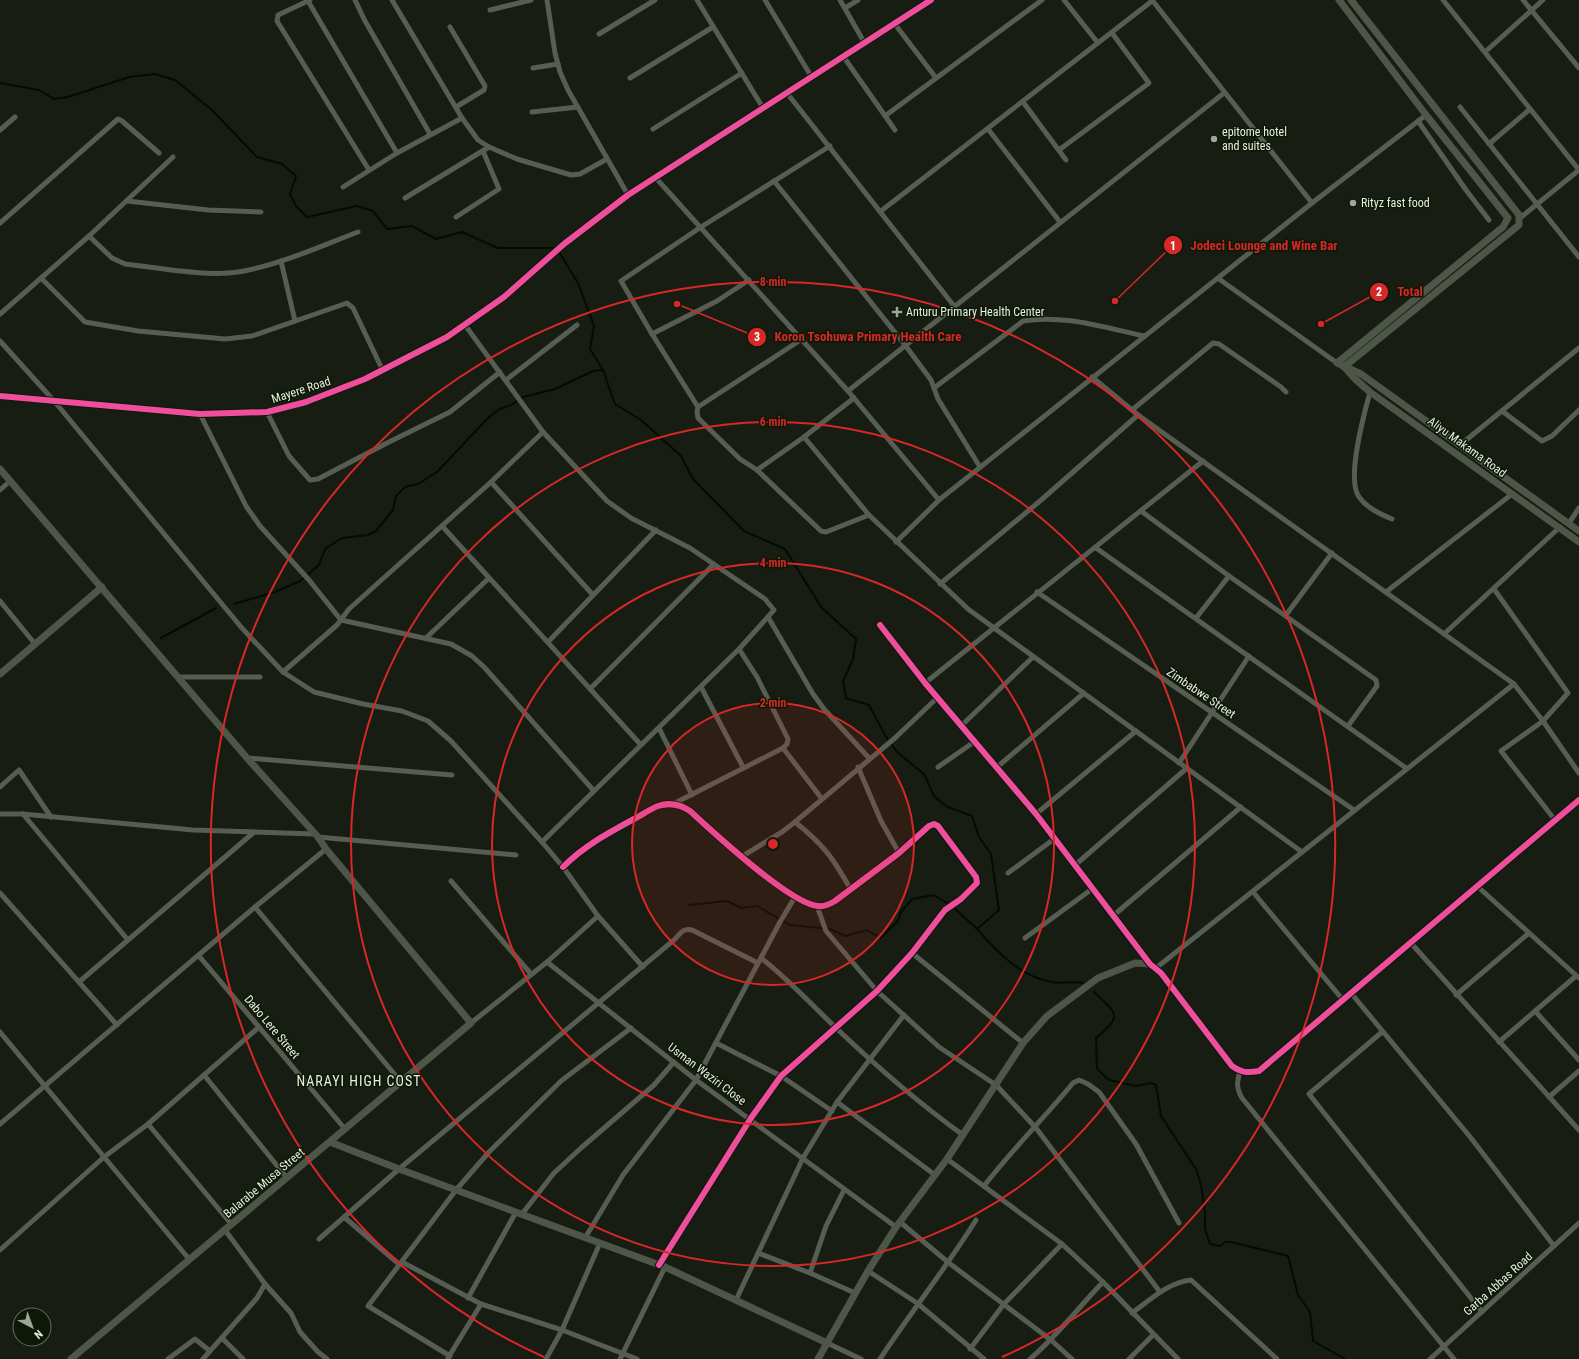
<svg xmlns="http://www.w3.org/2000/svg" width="1579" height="1359" viewBox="0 0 1579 1359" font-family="'Roboto Condensed',sans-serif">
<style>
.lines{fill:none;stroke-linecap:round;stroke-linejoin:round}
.stream{stroke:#030c02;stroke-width:2}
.street{stroke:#575d53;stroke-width:5}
.secondary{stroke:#4e5549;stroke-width:7}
.cycleway-casing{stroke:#0d1805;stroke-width:8}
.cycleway{stroke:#ef4d9e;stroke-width:6}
.ring{fill:none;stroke:#d62828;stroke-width:2}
.poi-dot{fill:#9ea699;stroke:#0d1805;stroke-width:1.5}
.labels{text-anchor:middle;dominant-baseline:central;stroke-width:3;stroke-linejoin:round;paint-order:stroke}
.poi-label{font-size:12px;fill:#e6efe1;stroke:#0d1805;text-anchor:start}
.street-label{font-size:12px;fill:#e6efe1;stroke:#0d1805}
.quarter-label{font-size:14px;letter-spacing:1px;fill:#e6efe1;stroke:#0d1805}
.centre{fill:#d62828;stroke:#0d1805;stroke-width:2}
.ring-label{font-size:12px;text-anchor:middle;font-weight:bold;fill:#d62828;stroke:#0d1805;stroke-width:3;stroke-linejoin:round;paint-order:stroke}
.leader{fill:none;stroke:#d62828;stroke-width:1.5}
.callout-dot{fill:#d62828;stroke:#0d1805;stroke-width:1.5}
.mark-label{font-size:12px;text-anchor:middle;font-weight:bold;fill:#fff}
.callout-label{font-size:13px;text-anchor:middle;font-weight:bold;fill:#d62828;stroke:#0d1805;stroke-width:3;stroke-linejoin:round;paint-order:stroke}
</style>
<rect width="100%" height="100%" fill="#171d12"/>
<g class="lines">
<g class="stream">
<polyline points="0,83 39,90 54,99 68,97 129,77 155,74 175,80 212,110 257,157 282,164 296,176 290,194 296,206 307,217 357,206 373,211 387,229 412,226 436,239 462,232 498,248 556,248"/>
<path d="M559,252l19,31 16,43 -4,23 13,21 12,34 26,16 40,36 12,23 51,52 41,18 36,58 35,32 -3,20 -10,22 3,17 23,7 16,30 12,17 27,22 10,22 12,10 26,10 7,21 12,17 8,56 -22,19c20,23 44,48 75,53 10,2 21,-1 31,1"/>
<polyline points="234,604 275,592 300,581 319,565 325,549 342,538 368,535 376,531 393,510 396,496 405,487 418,484 437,472 487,419 498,410 511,405 523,397 555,389 593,371 603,370"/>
<polyline points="161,638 216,608"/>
<polyline points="689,905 727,901 741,908 757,906 790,925 830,929 845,936 867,930 880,938 898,921 901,912 912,899 934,895 952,906 977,929"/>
<path d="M1094,992c24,23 29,23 2,46l1,31 12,11 27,6 15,-3 5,2 5,31 35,53 5,16 4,28v16l5,15 10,2 5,-4h6l57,14 10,39 12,17 3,29 32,18"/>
</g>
<g class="street">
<polyline points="310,0 278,15 277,21 369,170"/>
<polyline points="355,0 365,21 430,134"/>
<polyline points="392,0 462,118"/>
<polyline points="547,0 555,53 560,72 568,90 628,195"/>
<polyline points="697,0 763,108"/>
<polyline points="765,0 811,76"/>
<polyline points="840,0 864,42"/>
<polyline points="1064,0 1098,43"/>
<polyline points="1152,0 1312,203"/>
<polyline points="1443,0 1579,170"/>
<polyline points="1523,0 1579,68"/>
<polyline points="308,1 397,153"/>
<polyline points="845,8 858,0"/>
<polyline points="490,10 531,0"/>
<polyline points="894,23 936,78"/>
<polyline points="450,27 485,86 484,90 456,107"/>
<polyline points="599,34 655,0"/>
<polyline points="1485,52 1543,0"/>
<polyline points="843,56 895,130"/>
<polyline points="533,68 558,64"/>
<polyline points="630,78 713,27"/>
<polyline points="787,93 954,306"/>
<polyline points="1023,102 1066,160"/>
<polyline points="1460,107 1579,257"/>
<polyline points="532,112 578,107"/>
<polyline points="885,116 1042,0"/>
<polyline points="1418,121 1466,190 1489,220"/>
<polyline points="653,129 742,73"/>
<polyline points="988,129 1060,222"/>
<polyline points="0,130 15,117"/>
<polyline points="1489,144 1530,109"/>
<polyline points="1059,150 1149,83 1112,33"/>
<polyline points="655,177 848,391 939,500"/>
<polyline points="774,181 905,345 931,380 938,399 980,467"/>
<polyline points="343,187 397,153 462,118 478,140 489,147 517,159 571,175 580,174 607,159"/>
<polyline points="405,198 489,147"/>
<polyline points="127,201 208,210 261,212"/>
<polyline points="881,211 1152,1"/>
<polyline points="456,217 499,189 483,151"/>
<polyline points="1520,218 1579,170"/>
<polyline points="0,223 118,119 122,121 159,153"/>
<path d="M89,236l23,22 13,6c35,4 85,14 119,7 40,-8 77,-25 114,-39"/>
<polyline points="281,261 295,321"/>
<polyline points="41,278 85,322 138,331 225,339 252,336 347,303 353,308 383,371"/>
<polyline points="1219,279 1337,363"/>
<polyline points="0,314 89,236 173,157"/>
<polyline points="465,325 543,432 607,501 631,518 690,548 765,599 774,610 739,649 542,842"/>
<polyline points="652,334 717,301 749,280"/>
<polyline points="802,339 698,407 697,412 698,418 740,459 757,470 821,531 826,532 869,515"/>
<polyline points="0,341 55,402 241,627 283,672 314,692 363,704 402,711 428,721 451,741 542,842 563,867 598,916 643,967"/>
<polyline points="1092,377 1138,415 1514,684 1543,721 1579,773"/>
<polyline points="506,380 577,325"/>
<path d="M934,388l89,-67c40,-7 82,7 122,15"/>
<polyline points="848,391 1224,93"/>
<path d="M1370,392c-6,22 -24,87 -11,105 8,11 21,17 33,22"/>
<polyline points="698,407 652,334 621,281 701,227 830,146"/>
<polyline points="1132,410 1213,343 1219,344 1281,387 1286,392"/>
<polyline points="1502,411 1542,441 1552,436 1579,410"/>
<polyline points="267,412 289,456 310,480 318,479 387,443 450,412 500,372"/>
<polyline points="200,414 246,506 260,526 309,580 341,620 451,644 472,656 484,667 594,791"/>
<polyline points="804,437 869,515 968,609 1302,852"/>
<polyline points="1460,445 1579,348"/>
<polyline points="757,470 804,437 854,398"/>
<polyline points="491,482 593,595"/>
<polyline points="0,490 10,481"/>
<polyline points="1141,511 1229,576 1376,680 1377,686 1348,726"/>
<polyline points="1569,523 1579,508"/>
<polyline points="442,526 641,745"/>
<polyline points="896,542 939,500 1312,203 1426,115"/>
<polyline points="1096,548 1406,768"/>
<polyline points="940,584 1040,501 1138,415"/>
<polyline points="1494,589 1568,693 1543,721 1501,751 1555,820"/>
<polyline points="1037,592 1354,810"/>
<polyline points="1386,592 1512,494"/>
<polyline points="0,601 35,644"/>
<polyline points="1286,615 1332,553"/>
<polyline points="768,617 813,694 824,709 869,758"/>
<polyline points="1196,618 1229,576"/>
<polyline points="880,625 925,683 1036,814 1150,964"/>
<polyline points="1444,634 1560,527"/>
<polyline points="426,638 489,578"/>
<polyline points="548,642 656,530"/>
<polyline points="283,672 337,625 349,609 491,482 543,432"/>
<polyline points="178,677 260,677"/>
<polyline points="925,683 1203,461"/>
<polyline points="701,687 743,767"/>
<polyline points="590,689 714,564"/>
<polyline points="961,726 1033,657"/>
<polyline points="659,728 692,795"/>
<polyline points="783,748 822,799"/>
<polyline points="247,758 452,775"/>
<polyline points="1179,763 1249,656"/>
<polyline points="858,767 881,821 899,853"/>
<polyline points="938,767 974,742"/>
<polyline points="996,768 1084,693"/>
<polyline points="0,787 19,770 51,817"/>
<polyline points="673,804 783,748 787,744 788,739 757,677 739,649"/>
<polyline points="0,814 23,814 193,830 314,834"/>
<polyline points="23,814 128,940"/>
<polyline points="1036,814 1136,731"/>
<path d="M795,822c29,23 38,36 56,68"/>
<polyline points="318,837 516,855"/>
<polyline points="741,857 782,832 795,822 895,738 937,698"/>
<polyline points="1074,866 1187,768"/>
<path d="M563,867c21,-21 45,-34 71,-48 8,-4 16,-10 24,-13 12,-4 23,-1 32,5 23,21 100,93 128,95 6,1 12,-2 17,-5l64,-48 30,-27 5,-2 4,2 38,51 1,6 -16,16 -16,11 -33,43 -35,38 -96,85 -30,42 -92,147"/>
<polyline points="1008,873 1054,839"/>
<polyline points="451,881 531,974"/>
<polyline points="1477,886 1579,978"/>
<polyline points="1253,892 1343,1000"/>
<polyline points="0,893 117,1025"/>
<polyline points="817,906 826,931 877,991 939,1047 996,1085 1036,1128 1160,1292"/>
<polyline points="255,907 401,1082"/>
<polyline points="1114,915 1241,807"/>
<polyline points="1025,938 1092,889"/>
<polyline points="1410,942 1579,1130"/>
<polyline points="912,953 1023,1043"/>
<polyline points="199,956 345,1129"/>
<path d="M761,958c27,21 49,45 74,69 40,38 82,75 128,108"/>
<polyline points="547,962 696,1080 896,1227"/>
<polyline points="1156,968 1514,684"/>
<polyline points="79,982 253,833"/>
<polyline points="1351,993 1471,1138 1554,1246"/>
<polyline points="1456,995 1529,933"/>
<polyline points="1535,1011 1579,1060"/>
<polyline points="471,1023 547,962 598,916"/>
<polyline points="0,1032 189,1259"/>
<polyline points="1382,1032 1309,1094 1482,1312"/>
<polyline points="1499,1042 1576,976"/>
<polyline points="716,1043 781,1076 832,1111"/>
<path d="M1240,1071c-3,11 -4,17 2,27l212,261"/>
<polyline points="204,1075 287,1178"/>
<polyline points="1549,1097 1579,1071"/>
<polyline points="837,1102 935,1175"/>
<polyline points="0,1124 255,907 326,849"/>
<polyline points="148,1124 232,1225"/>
<polyline points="947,1159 1062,1244 1103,1282 1178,1359"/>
<path d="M984,1186c28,-36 60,-68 89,-103l6,-3 9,4 11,8 37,52 43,79"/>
<polyline points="522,1214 554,1173 581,1148 654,1085 674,1062"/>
<polyline points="344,1217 400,1265"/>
<polyline points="900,1222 949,1263 1051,1340 1072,1359"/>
<polyline points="225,1230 265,1284 291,1313 300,1332 318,1352 327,1359"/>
<polyline points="585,1238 623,1175 696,1080 780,922 795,897"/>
<path d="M319,1239l80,-70 275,-229c6,-6 8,-12 18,-10l66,33"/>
<polyline points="0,1250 104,1157 148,1124 259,1027"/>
<polyline points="758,1253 810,1273 855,1293"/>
<polyline points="402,1262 481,1304 562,1330 637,1359"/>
<polyline points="868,1271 917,1303 984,1359"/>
<polyline points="810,1273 826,1226 844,1190"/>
<polyline points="468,1298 516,1212"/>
<polyline points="736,1300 803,1158 837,1102 904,1015"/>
<path d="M1132,1313c18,-13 37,-31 59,-33l86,79"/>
<polyline points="222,1338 243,1359"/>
<polyline points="827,1343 861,1359"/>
<polyline points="970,1349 1004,1304 1062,1244"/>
<polyline points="450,1356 368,1306 456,1190 489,1152 561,1081 631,1028"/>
<polyline points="448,1358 481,1304"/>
<polyline points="168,1359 195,1339 210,1351"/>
<polyline points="203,1359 257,1298 265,1284"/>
<polyline points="546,1359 562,1330 600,1243"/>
<polyline points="620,1359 665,1267"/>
<path d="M880,1359c31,-47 66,-91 96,-139"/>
<path d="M1030,1359c27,-23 48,-51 73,-77"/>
<polyline points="1129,1359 1153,1335"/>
<polyline points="1430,1359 1579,1223"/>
</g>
<g class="secondary">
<polyline points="1339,0 1426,115 1508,218 1503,227 1337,363 1361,374 1579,531"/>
<polyline points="1344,367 1519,225 1519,215 1351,0"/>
<polyline points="1346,369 1355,379 1370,392 1579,542"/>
<polyline points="0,396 200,414 267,412 306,402 365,379 447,337 504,297 564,244 628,195 931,0"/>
<polyline points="0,469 247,758 318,837 326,849 471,1023 71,1359"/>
<polyline points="0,674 102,587"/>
<polyline points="330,1142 399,1169 665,1267 827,1343"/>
<path d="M818,1359l50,-88 28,-44 51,-68 76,-116 24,-27 51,-38 37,-15 15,1 11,9 71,93c10,7 16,7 27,5l320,-271"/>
</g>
<g class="cycleway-casing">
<g id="cycleway">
<polyline points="0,396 200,414 267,412 306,402 365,379 447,337 504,297 564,244 628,195 931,0"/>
<path d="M880,625l45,58 111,131 114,150 11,9 71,93c10,7 16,7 27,5l320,-271"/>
<path d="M563,867c21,-21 45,-34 71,-48 8,-4 16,-10 24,-13 12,-4 23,-1 32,5 23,21 100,93 128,95 6,1 12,-2 17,-5l64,-48 30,-27 5,-2 4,2 38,51 1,6 -16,16 -16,11 -33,43 -35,38 -96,85 -30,42 -92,147"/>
</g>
</g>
<use href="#cycleway" class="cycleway"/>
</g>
<circle cx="773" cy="844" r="141" fill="#d62828" fill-opacity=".12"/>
<g class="ring">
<circle cx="773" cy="844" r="141"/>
<circle cx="773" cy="844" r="281"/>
<circle cx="773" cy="844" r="422"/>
<path d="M544 1357A562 562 0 1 1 1002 1357"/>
</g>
<g class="poi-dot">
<circle cx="1214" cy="139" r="4"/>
<circle cx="1353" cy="203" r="4"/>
<path d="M895 306h4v4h4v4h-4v4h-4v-4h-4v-4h4z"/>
</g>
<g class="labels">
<g class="poi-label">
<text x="1222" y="132">epitome hotel<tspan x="1222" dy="14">and suites</tspan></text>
<text x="1361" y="203">Rityz fast food</text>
<text x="906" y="312">Anturu Primary Health Center</text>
</g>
<g class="street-label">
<text transform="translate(301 390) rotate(-18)">Mayere Road</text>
<text transform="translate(1467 447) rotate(36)">Aliyu Makama Road</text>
<text transform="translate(1201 693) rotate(34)">Zimbabwe Street</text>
<text transform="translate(272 1027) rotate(50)">Dabo Lere Street</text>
<text transform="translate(707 1074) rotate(37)">Usman Waziri Close</text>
<text transform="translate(264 1183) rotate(-40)">Balarabe Musa Street</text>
<text transform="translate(1498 1284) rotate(-42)">Garba Abbas Road</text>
</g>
<g class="quarter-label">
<text x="359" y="1081">NARAYI HIGH COST</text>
</g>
</g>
<circle cx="773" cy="844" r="6" class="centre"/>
<g class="ring-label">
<text x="773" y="286">8 min</text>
<text x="773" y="426">6 min</text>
<text x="773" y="567">4 min</text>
<text x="773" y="707">2 min</text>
</g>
<path class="leader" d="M1115 301L1173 245M1321 324L1379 292M677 304L757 337"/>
<g class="callout-dot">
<circle cx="1115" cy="301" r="4"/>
<circle cx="1321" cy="324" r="4"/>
<circle cx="677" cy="304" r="4"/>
<circle cx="1173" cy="245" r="10"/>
<circle cx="1379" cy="292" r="10"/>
<circle cx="757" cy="337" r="10"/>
</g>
<g class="mark-label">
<text x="1173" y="250">1</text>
<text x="1379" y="296">2</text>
<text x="757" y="341">3</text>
</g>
<g class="callout-label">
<text x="1264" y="250">Jodeci Lounge and Wine Bar</text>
<text x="1410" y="296">Total</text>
<text x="868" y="341">Koron Tsohuwa Primary Health Care</text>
</g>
<g transform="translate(32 1327) rotate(139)"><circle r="19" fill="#0d1805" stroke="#646e5d"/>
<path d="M0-3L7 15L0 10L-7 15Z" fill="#9ea699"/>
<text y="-6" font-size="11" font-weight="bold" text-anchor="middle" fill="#e6efe1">N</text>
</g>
</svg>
